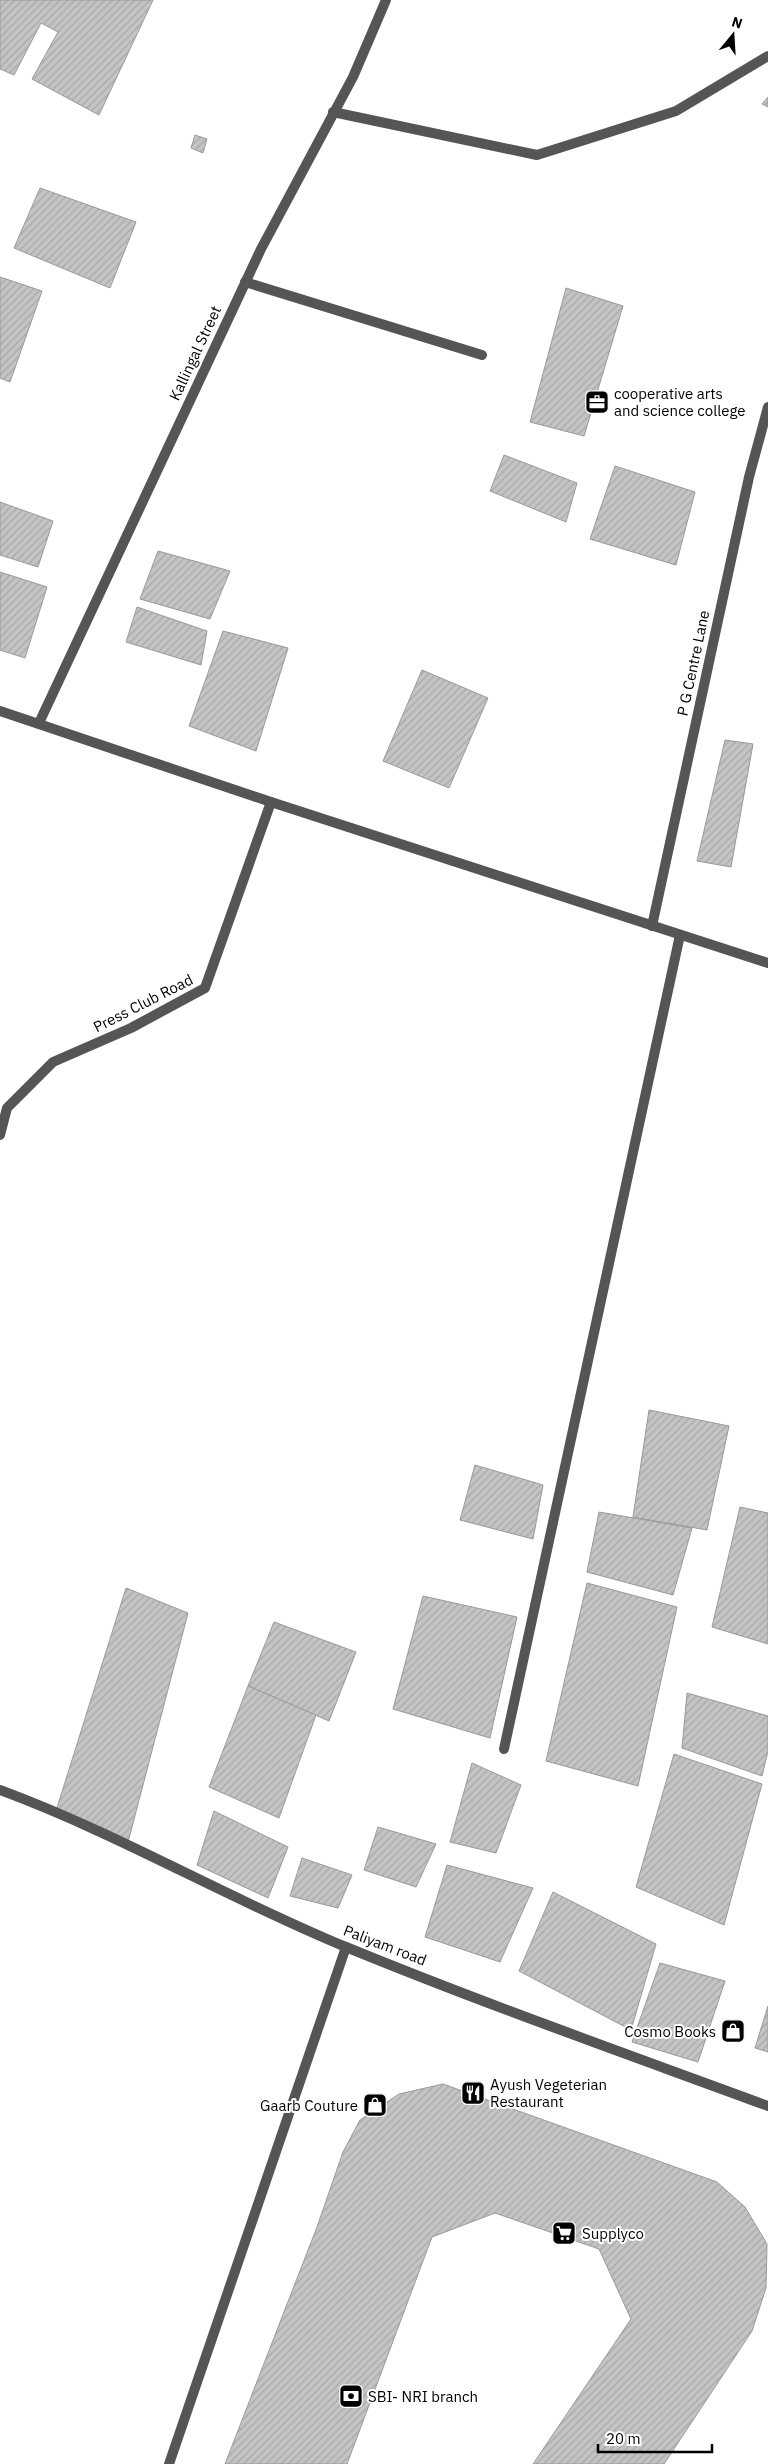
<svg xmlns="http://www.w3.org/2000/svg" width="768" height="2464" viewBox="0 0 768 2464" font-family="'IBM Plex Sans',sans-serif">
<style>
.building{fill:url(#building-hatch);stroke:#999}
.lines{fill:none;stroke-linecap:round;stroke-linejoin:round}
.minor{stroke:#555;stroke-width:10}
.labels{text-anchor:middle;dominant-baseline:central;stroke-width:4;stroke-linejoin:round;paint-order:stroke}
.street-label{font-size:15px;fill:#000;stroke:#fff}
.poi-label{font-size:15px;fill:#000;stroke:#fff;text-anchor:start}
</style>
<defs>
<pattern id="building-hatch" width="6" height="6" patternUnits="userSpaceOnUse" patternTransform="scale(1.25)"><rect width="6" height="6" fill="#c4c4c4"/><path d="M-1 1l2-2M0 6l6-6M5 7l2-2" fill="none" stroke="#a7a7a7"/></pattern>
</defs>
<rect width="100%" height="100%" fill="#fff"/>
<g class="building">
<polygon points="0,0 153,0 99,115 32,79 58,32 41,23 14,75 0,69"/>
<polygon points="768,97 768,107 762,104"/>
<polygon points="195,135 207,139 203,153 191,148"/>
<polygon points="40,188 136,222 110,288 14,248"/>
<polygon points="0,277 42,291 10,382 0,378"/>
<polygon points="566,288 623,306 584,436 530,422"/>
<polygon points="504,455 577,483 566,522 490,491"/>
<polygon points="615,466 695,492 676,565 590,539"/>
<polygon points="0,502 53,521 38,567 0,555"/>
<polygon points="158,551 230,571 210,619 140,599"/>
<polygon points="0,572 47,587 25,658 0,650"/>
<polygon points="137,607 207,631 201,665 126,642"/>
<polygon points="223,631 288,648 256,751 189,726"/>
<polygon points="422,670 488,698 449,788 383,761"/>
<polygon points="725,740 753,744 731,867 697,861"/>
<polygon points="649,1410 729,1426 707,1530 633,1517"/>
<polygon points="475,1465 543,1485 533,1539 460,1520"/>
<polygon points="740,1507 768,1513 768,1644 712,1627"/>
<polygon points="599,1512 692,1528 673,1595 587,1572"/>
<polygon points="587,1583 677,1607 638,1786 546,1761"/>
<polygon points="126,1588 188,1613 127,1846 56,1811"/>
<polygon points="423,1596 517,1617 490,1738 393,1709"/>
<polygon points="274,1622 356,1652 329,1721 248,1686"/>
<polygon points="248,1686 316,1715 279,1818 209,1787"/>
<polygon points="687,1693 768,1716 768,1751 762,1776 682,1748"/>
<polygon points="674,1754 762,1784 724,1925 636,1887"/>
<polygon points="472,1763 521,1785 496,1853 450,1842"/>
<polygon points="214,1811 288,1847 268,1898 197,1865"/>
<polygon points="378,1827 436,1844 416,1887 364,1870"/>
<polygon points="302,1858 352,1875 338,1908 290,1896"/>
<polygon points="447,1865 533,1888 500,1962 425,1937"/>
<polygon points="553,1892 656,1944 631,2030 519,1971"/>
<polygon points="660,1963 725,1981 698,2062 632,2042"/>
<polygon points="768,2006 768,2052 755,2048"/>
<polygon points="443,2084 717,2182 745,2207 767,2244 766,2288 752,2331 664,2464 533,2464 631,2319 599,2249 495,2213 432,2237 347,2464 225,2464 317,2227 343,2152 360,2120 399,2094"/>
</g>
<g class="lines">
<g class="minor">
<polyline points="333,112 537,155 676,111 768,56"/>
<polyline points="245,282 482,355"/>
<polyline points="0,711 271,802 768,963"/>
<polyline points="39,723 261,249 353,77 386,0"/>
<polyline points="652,926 749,477 768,407"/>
<polyline points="0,1135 7,1108 53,1062 131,1028 205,988 271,802"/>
<polyline points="504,1749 680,935"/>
<path d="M0,1790c119,44 229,109 346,157 139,57 281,107 422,159"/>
<polyline points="169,2464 346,1947"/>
</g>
</g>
<defs>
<g id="office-square" transform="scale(1.25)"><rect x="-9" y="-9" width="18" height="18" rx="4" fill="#000" stroke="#fff"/><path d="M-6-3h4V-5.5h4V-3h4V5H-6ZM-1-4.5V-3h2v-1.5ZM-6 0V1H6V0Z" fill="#fff"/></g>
<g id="shop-square" transform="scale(1.25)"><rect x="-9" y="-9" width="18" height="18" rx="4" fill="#000" stroke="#fff"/><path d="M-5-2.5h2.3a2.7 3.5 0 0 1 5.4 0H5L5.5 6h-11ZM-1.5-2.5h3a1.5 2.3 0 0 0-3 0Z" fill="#fff"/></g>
<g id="restaurant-square" transform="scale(1.25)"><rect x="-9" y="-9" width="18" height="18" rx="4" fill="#000" stroke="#fff"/><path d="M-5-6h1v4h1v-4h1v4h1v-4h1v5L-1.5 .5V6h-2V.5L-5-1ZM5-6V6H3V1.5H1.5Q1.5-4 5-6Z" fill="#fff"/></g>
<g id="supermarket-square" transform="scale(1.25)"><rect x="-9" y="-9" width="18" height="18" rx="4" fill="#000" stroke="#fff"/><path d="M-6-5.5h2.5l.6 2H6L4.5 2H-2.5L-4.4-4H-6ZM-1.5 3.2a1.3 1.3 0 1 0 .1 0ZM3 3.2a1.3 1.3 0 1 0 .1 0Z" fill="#fff"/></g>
<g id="bank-square" transform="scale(1.25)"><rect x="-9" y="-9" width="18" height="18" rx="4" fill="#000" stroke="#fff"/><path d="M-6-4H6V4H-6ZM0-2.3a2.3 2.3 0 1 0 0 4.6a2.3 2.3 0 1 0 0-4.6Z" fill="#fff"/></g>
</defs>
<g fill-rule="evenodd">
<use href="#office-square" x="597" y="402"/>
<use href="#shop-square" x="733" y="2031"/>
<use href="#restaurant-square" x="473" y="2093"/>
<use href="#shop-square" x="375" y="2105"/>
<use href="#supermarket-square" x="564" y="2233"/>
<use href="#bank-square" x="351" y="2396"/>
</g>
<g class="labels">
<g class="street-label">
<text transform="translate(195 353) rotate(-65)">Kallingal Street</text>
<text transform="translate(693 663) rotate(-78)">P G Centre Lane</text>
<text transform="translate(143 1003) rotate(-27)">Press Club Road</text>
<text transform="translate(385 1945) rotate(21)">Paliyam road</text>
</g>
<g class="poi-label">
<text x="614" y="393">cooperative arts<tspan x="614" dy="17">and science college</tspan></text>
<text x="716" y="2031" text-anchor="end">Cosmo Books</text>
<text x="490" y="2084">Ayush Vegeterian<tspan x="490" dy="17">Restaurant</tspan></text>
<text x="358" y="2105" text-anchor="end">Gaarb Couture</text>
<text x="582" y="2233">Supplyco</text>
<text x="368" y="2396">SBI- NRI branch</text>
</g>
</g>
<g transform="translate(733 35) rotate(18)" stroke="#ffffff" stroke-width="4" paint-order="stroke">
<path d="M0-4L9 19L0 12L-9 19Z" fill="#000000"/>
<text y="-8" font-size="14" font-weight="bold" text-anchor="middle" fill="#000000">N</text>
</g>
<path d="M598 2444v8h114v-8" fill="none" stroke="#000000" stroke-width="2.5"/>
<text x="606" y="2444" font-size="15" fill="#000000" stroke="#ffffff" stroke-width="4" paint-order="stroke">20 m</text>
</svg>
